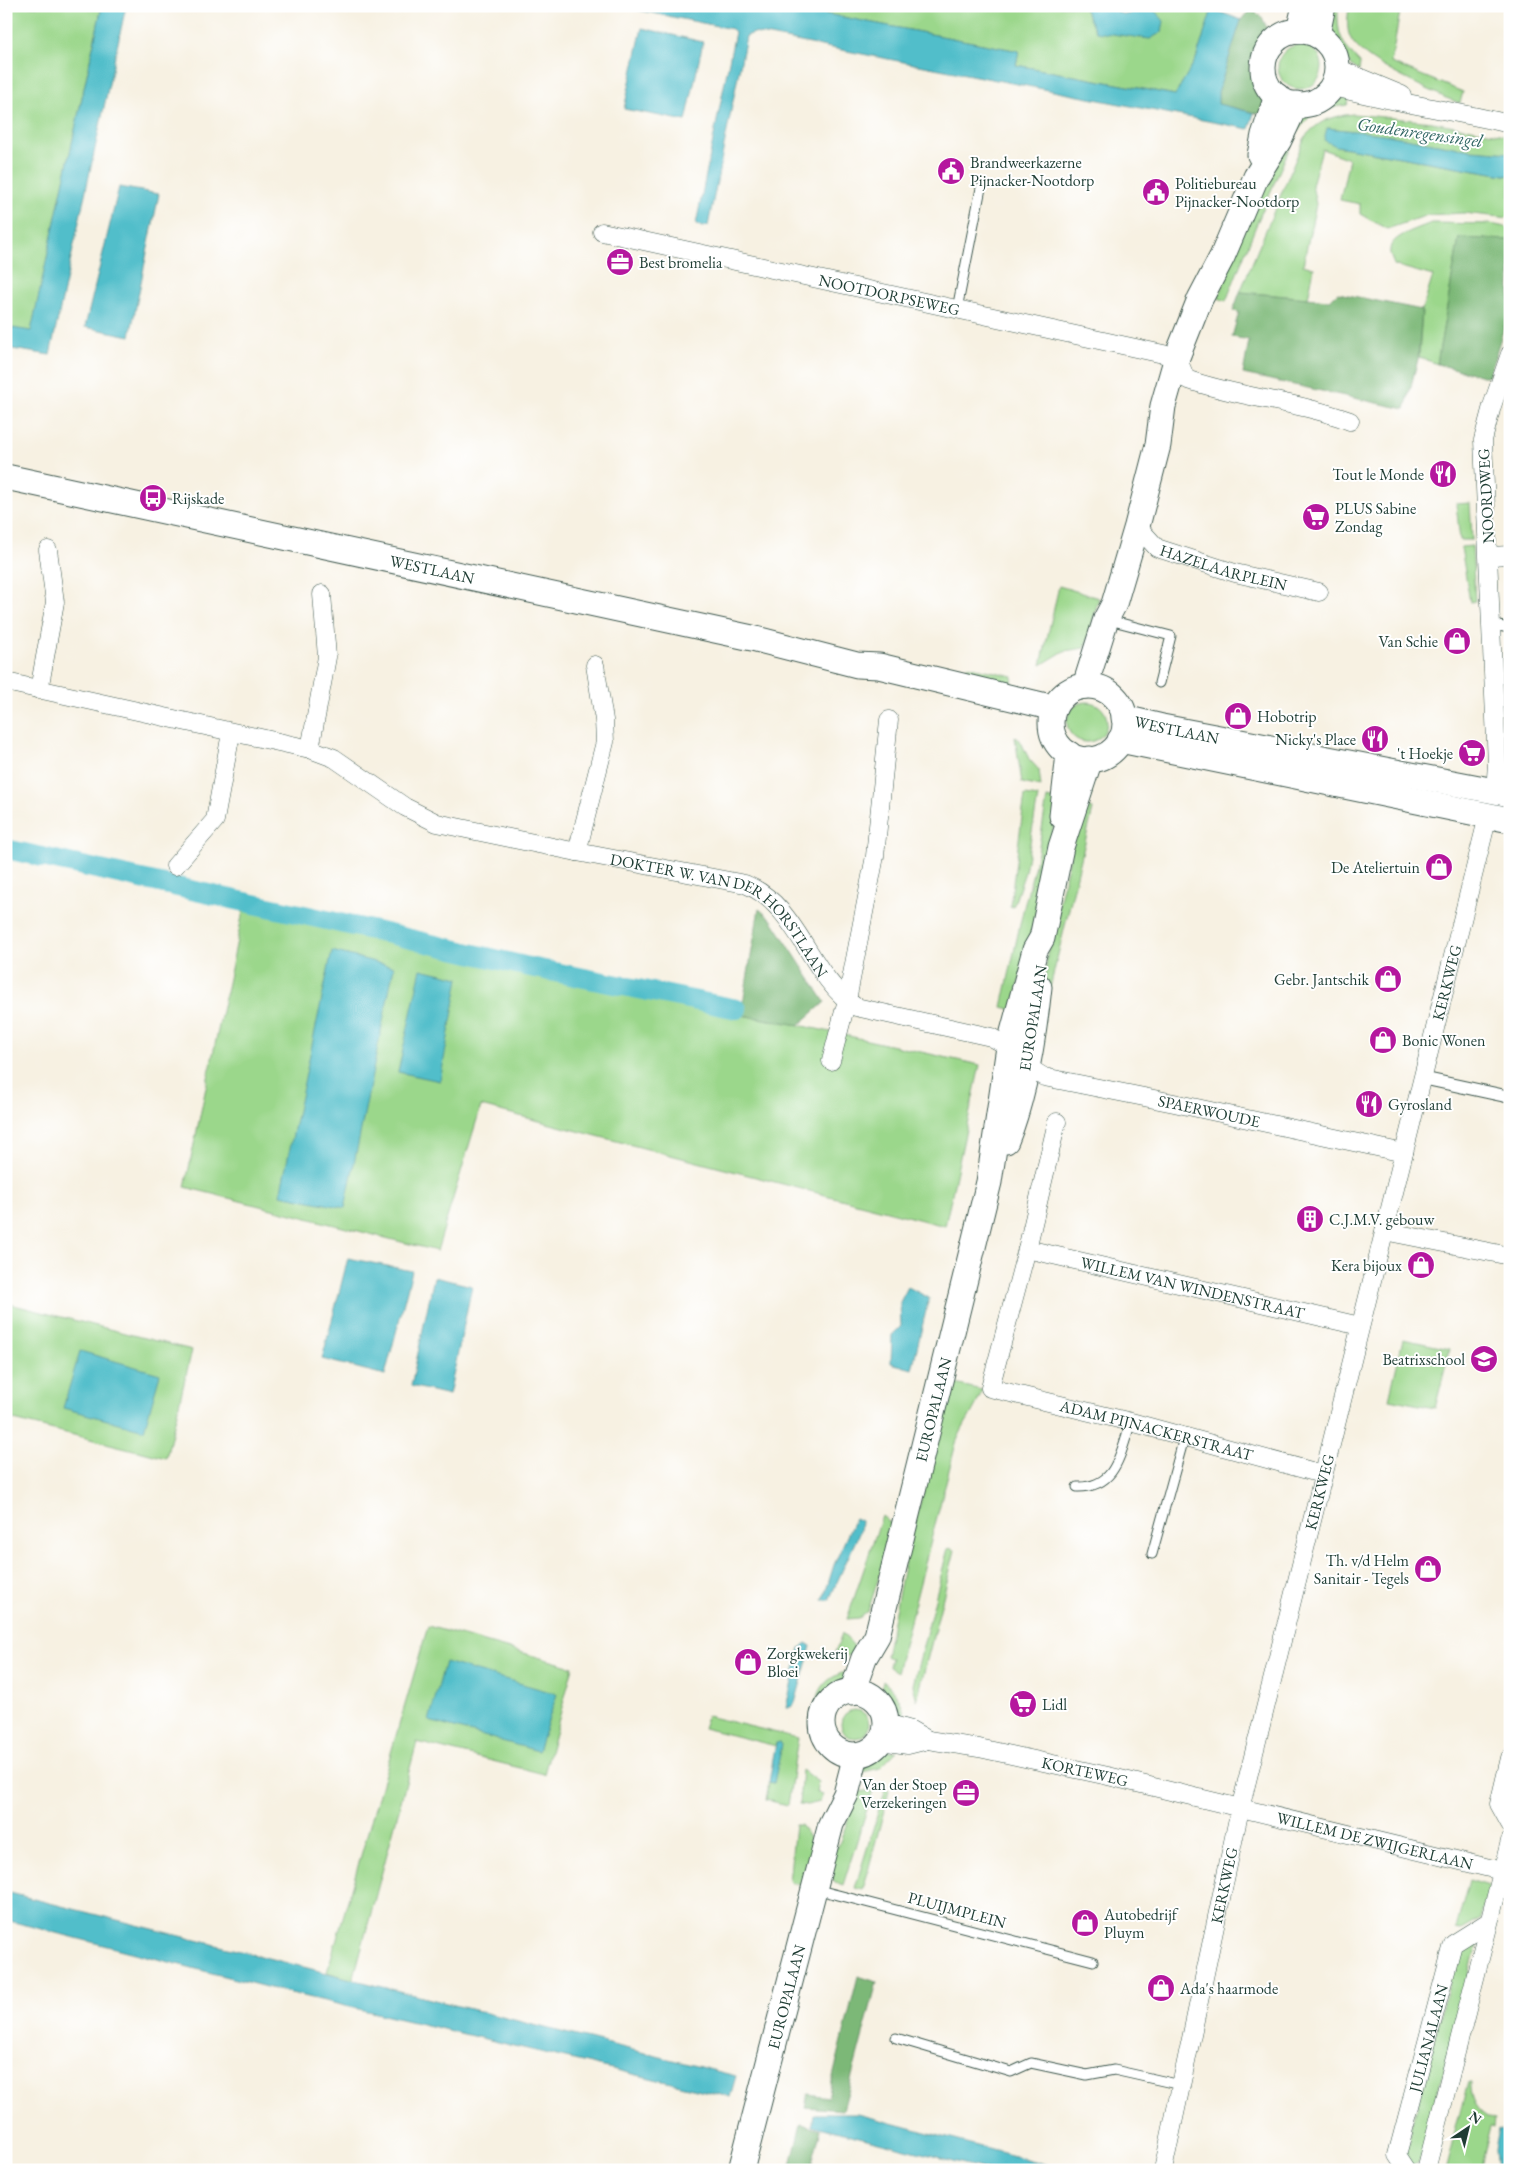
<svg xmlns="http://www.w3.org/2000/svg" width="1516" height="2176" viewBox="0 0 1516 2176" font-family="'EB Garamond',serif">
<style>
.green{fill:#9bd78b;stroke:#5d8a60}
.forest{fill:#7cb877;stroke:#4e7a56}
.water{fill:#51beca;stroke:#387e7f}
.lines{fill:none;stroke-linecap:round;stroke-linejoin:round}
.canal{stroke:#51beca;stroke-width:20}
.service-casing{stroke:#3f584e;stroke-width:11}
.pedestrian-casing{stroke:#3f584e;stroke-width:14}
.minor-casing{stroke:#3f584e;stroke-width:19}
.secondary-casing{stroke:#3f584e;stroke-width:27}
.service{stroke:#fff;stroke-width:9}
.pedestrian{stroke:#fff;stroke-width:12}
.minor{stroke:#fff;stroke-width:18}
.secondary{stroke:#fff;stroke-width:25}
.labels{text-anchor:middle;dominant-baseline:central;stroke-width:4;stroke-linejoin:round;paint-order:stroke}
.poi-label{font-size:16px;fill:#1f3d34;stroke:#fff;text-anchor:start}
.street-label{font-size:16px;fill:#1f3d34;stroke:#fff}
.water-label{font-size:18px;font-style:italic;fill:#2e6461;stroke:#fff}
</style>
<rect width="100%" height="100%" fill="#fff"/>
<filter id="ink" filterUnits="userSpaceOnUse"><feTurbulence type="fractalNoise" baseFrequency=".02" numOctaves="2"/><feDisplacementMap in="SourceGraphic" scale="10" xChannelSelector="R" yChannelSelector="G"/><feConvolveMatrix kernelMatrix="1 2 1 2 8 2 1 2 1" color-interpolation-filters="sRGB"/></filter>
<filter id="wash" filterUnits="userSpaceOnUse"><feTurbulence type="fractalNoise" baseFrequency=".0096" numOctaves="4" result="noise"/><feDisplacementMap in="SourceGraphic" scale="20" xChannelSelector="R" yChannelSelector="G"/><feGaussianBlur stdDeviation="1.12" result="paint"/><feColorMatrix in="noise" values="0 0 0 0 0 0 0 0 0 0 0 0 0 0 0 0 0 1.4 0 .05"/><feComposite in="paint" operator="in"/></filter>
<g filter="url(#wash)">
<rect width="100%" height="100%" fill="#f7f1e2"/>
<g class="green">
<polygon points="6,6 102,6 31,332 6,327"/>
<polygon points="785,6 1083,6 1096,32 1156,12 1148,6 1214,6 1196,59 1176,95 1016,65 1019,51"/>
<path d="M1349,6h52l-10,57 72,29 -3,11 -14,-5c-24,-12 -86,-37 -96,-61 -4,-10 -2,-20 -1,-31z"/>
<path d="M1329,8l9,1c-1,26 4,36 22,54l-1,8c-23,-14 -28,-38 -30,-63z"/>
<circle cx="1300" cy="67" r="22"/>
<polygon points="1339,98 1350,98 1347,105 1329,108 1310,116 1296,133 1257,223 1226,301 1218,298 1248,219 1293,124 1306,110"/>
<path d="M1354,114l78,8 78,14v17l-40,-3 -88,-16 -55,-6 9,18 174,30v42l-47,-5 -35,2 -41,14 -27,-15v-10l-20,-4 9,-41 -27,-10 -10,36 4,19 -13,61 11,3 -6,30 -68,-6 65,-155c14,-17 28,-21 49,-23z"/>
<path d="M1431,223l60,1 19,4v12l-51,-2 -22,126 -18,-7 3,-47 11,-34 -39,-11c-1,-4 -5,-10 -4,-15 0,-14 30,-22 41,-27z"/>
<polygon points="1470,503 1472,540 1460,540 1456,504"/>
<polygon points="1472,546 1475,601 1470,602 1461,547"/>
<polygon points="1059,586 1099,598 1085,648 1064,651 1041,665"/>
<polygon points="967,666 1013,676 1011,692 965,674"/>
<circle cx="1087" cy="722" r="20"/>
<polygon points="1015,737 1021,742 1029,759 1039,770 1041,787 1022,783"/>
<polygon points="1025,795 1038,797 1025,872 1013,907 1010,906"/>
<polygon points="1047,798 1057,800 1050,851 1013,1010 1002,1007 1023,911 1038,853"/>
<polygon points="1082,806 1093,809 1043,1017 1047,954"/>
<polygon points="244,907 575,981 741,1015 799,1025 980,1065 945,1226 481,1106 437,1251 185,1187"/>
<polygon points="6,1303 192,1350 166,1458 6,1418"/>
<polygon points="1403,1339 1450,1349 1435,1408 1389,1399"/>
<path d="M951,1383l31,7c-6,20 -19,34 -26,53l-59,229 -8,-5 2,-8 -5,-3 18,-90z"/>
<polygon points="882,1516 895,1527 868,1611 859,1618 847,1619"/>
<polygon points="948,1548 955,1550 917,1700 913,1685"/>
<polygon points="428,1626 573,1667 544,1774 417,1742 353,1980 327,1972"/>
<polygon points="842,1633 854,1646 851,1655 833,1658"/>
<path d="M842,1673h9c-13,24 -32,21 -34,53l-5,-1c6,-25 3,-42 30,-52z"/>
<path d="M883,1681c13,11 20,21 22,39 -15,-5 -25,-23 -22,-39z"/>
<circle cx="855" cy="1724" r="14"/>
<polygon points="707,1716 798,1738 788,1805 766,1800 769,1782 774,1783 776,1743 776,1746 703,1728"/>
<polygon points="885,1751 897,1751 880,1768 858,1773 870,1758"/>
<polygon points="802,1770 818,1782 816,1792 822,1794 820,1802 807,1805 799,1804"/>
<polygon points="885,1789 889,1791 863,1890 855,1888"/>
<polygon points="873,1790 843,1885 835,1882 829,1874 833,1846 838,1847 858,1792"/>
<polygon points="795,1825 800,1825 814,1843 803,1886 789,1882"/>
<polygon points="1469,1880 1489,1886 1480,1919 1461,1930 1456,1929"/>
<polygon points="1476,1938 1478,1941 1419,2163 1415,2166 1411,2165 1405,2154 1458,1949"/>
<path d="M1468,2082h2c-1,18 8,33 25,38l-1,7 -3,-1 -11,44h-35z"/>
</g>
<g class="forest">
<path d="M1253,10c9,6 17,17 13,30 -3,9 -10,14 -10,25 1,11 6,20 8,30 2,6 1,14 0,20l-46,-11v-12l23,-72 4,-5z"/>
<polygon points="1459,238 1510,240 1510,308 1489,376 1483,376 1437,364"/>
<polygon points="1240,292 1329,300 1338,293 1422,310 1418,359 1405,409 1243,374 1249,340 1232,337 1239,312 1233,311"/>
<polygon points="759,909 771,919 825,1002 799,1025 741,1015"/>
<polygon points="858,1976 877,1982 843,2110 805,2107 808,2094 828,2097"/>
<polygon points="801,2124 821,2129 810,2170 790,2170"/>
</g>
<g class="water">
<polygon points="102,6 126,6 50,355 6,348 6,327 31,331"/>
<polygon points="618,6 785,6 1019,51 1016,65 1175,95 1196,59 1212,9 1241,20 1218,92 1218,104 1254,113 1249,129 754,33 746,36 708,226 702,227 696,224 735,32 732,29"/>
<path d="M1083,6h30c4,7 9,9 17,8l4,-8c17,0 19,2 30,15l-2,11 -12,7 -54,-7z"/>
<polygon points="642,28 703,42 686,121 624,109"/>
<polygon points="1327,128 1382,134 1470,150 1510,153 1510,176 1336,146 1324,140"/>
<polygon points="119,187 159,194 130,336 85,327"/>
<polygon points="332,951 394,967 345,1208 280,1195"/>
<polygon points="421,969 459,978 440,1081 398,1072"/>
<polygon points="348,1258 412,1271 385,1375 322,1359"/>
<polygon points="434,1277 472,1286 449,1395 411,1386"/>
<polygon points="908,1287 929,1298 912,1369 891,1363 892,1335 901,1326 900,1302"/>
<polygon points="80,1351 160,1374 144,1430 63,1408"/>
<polygon points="855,1518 861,1521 860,1531 829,1600 823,1600 834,1565"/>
<polygon points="806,1643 811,1646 795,1703 791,1707 786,1707 800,1648"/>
<polygon points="445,1662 557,1694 538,1751 429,1721"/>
<polygon points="780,1742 782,1745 774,1783 769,1782 776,1743"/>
<polygon points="6,1892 736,2076 730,2097 274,1989 6,1920"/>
<polygon points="814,2114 858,2114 1067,2170 988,2170 812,2125"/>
<polygon points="1499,2129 1510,2132 1510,2147 1507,2149 1505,2161 1510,2170 1497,2170 1495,2150"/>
</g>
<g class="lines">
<polyline class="canal" points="6,849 385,933 525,966 737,1009"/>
</g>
</g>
<g filter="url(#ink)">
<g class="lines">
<g class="service-casing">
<g id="service">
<polyline points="957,309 981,188"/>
<polyline points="1109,620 1171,636 1159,683"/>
<polyline points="1492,625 1510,628"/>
<path d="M1077,1487c40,1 43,-34 54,-65"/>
<polyline points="1152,1554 1184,1438"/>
<polyline points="815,1889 1093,1961"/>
<polyline points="896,2038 1011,2072 1031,2063 1087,2075 1114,2070 1181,2085"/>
</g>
</g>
<g class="pedestrian-casing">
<polyline id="pedestrian" points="1422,1078 1510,1097"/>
</g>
<g class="minor-casing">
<g id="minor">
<polyline points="1337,68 1402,95"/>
<path d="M1331,86c59,16 120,24 179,38"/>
<path id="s1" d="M602,232l575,125 9,22c53,19 111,22 164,42"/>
<path id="s2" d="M1137,526l20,22 78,25 84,19"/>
<polyline points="1490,556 1510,555"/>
<path id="s3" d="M6,682l304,67 24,9 71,49 32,16 140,29 168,32c54,22 64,92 111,123l135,30 18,10 17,19 18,11 130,26 230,50"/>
<polyline points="39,690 55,602 48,550"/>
<polyline points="310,749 327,657 322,594"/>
<polyline points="1495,792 1497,764 1483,440 1492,406 1510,354"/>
<polyline points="577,852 605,742 604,720 595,665"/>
<polyline points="175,866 215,820 231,733"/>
<polyline points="831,1061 847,1000 875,856 889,720"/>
<path id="s4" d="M1057,1122l-30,127 -37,139 141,34 191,52"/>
<polyline points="1384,1231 1510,1256"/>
<path id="s5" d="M1027,1249l333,77"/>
<polyline points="886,1723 911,1730 928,1740"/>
<path id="s6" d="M881,1741l27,4 20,-5 51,8 129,28 402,97"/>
<polyline points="1510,1758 1499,1804 1510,1824"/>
<path id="s7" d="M1163,2170l77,-361 248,-993"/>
<path id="s8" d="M1407,2170l-10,-15 56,-211 35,-22"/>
<polyline points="1426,2170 1510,1841"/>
</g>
</g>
<g class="secondary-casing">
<g id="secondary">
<polyline points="1299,31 1305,6"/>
<circle cx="1300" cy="68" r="37"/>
<polyline points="1317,35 1323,6"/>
<polyline points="1260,155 1264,135 1277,96"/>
<path id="s9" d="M6,477l746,161 105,27 22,1 175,42"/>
<polyline points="1085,686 1106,619 1114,604 1137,526 1158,445 1163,406 1177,357 1200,299 1222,257 1256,177 1279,140 1296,104"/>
<circle cx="1088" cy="723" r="37"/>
<path id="s10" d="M1124,718l38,9 348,67"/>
<polyline points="1120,740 1510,820"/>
<polyline points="1062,816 1069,754"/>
<path d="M1006,1141c18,-44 28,-107 33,-154"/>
<circle cx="854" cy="1723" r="32"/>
<path id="s11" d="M852,1692l12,-34 13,-22 112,-454 20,-135 26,-97 7,-12 19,-91 29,-88"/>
<path id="s12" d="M741,2170l90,-346 15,-30 10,-39"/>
</g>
</g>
<use href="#service" class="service"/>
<use href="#pedestrian" class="pedestrian"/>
<use href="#minor" class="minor"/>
<use href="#secondary" class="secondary"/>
</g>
</g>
<defs>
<g id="civic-disc" transform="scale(1.4375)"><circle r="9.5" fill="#b5179e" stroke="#fff"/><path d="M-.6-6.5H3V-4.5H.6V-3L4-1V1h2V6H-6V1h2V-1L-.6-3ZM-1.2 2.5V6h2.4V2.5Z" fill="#fff"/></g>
<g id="office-disc" transform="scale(1.4375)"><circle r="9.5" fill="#b5179e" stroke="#fff"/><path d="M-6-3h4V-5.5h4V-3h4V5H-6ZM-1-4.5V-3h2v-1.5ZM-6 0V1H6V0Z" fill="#fff"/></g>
<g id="restaurant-disc" transform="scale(1.4375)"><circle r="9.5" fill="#b5179e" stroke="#fff"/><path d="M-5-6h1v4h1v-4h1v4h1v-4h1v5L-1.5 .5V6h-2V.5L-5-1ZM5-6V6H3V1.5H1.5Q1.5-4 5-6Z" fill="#fff"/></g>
<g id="bus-disc" transform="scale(1.4375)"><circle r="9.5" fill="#b5179e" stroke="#fff"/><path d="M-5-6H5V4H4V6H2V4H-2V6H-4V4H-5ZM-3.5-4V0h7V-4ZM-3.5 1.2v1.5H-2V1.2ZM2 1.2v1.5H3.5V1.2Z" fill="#fff"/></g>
<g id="supermarket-disc" transform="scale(1.4375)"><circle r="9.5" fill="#b5179e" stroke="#fff"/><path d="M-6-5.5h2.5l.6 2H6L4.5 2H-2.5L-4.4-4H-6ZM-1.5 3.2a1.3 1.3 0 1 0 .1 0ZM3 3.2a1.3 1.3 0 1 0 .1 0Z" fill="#fff"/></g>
<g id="shop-disc" transform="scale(1.4375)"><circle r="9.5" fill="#b5179e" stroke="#fff"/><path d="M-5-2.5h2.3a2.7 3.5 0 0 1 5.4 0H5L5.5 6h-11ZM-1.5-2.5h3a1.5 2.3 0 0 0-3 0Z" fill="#fff"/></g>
<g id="building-disc" transform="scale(1.4375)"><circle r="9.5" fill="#b5179e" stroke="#fff"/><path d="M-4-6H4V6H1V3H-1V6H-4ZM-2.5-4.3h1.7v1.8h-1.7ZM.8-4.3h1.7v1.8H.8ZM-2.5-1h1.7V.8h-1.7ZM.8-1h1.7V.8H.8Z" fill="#fff"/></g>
<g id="school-disc" transform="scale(1.4375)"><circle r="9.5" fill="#b5179e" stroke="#fff"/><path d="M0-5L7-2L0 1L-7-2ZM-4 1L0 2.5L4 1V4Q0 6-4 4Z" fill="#fff"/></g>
</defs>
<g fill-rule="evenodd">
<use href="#civic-disc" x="951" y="171"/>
<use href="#civic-disc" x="1156" y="192"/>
<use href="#office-disc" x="620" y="262"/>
<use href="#restaurant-disc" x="1443" y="474"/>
<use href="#bus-disc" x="153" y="498"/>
<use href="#supermarket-disc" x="1316" y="517"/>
<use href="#shop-disc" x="1457" y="641"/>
<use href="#shop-disc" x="1238" y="716"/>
<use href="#restaurant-disc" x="1375" y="739"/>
<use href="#supermarket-disc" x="1472" y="753"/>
<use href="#shop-disc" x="1439" y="867"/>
<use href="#shop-disc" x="1388" y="979"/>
<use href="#shop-disc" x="1383" y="1040"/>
<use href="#restaurant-disc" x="1369" y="1104"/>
<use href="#building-disc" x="1310" y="1219"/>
<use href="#shop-disc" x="1421" y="1265"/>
<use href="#school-disc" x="1484" y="1359"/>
<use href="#shop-disc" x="1428" y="1569"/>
<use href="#shop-disc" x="748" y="1662"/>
<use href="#supermarket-disc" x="1023" y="1704"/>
<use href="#office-disc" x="966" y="1793"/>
<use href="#shop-disc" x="1085" y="1923"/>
<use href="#shop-disc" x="1161" y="1988"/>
</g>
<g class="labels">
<g class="poi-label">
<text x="970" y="162">Brandweerkazerne<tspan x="970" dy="18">Pijnacker-Nootdorp</tspan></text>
<text x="1175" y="183">Politiebureau<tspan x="1175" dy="18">Pijnacker-Nootdorp</tspan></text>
<text x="639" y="262">Best bromelia</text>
<text x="1424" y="474" text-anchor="end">Tout le Monde</text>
<text x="172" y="498">Rijskade</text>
<text x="1335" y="508">PLUS Sabine<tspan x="1335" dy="18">Zondag</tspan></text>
<text x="1438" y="641" text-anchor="end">Van Schie</text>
<text x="1257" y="716">Hobotrip</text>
<text x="1356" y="739" text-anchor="end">Nicky's Place</text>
<text x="1453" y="753" text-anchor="end">'t Hoekje</text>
<text x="1420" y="867" text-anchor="end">De Ateliertuin</text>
<text x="1369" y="979" text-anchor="end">Gebr. Jantschik</text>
<text x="1402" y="1040">Bonic Wonen</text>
<text x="1388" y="1104">Gyrosland</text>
<text x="1329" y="1219">C.J.M.V. gebouw</text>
<text x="1402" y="1265" text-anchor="end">Kera bijoux</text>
<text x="1465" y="1359" text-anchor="end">Beatrixschool</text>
<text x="1409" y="1560" text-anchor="end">Th. v/d Helm<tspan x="1409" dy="18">Sanitair - Tegels</tspan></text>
<text x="767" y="1653">Zorgkwekerij<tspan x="767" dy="18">Bloei</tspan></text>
<text x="1042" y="1704">Lidl</text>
<text x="947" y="1784" text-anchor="end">Van der Stoep<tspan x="947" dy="18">Verzekeringen</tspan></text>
<text x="1104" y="1914">Autobedrijf<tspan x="1104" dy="18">Pluym</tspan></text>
<text x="1180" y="1988">Ada's haarmode</text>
</g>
<g class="street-label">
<text stroke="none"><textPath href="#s1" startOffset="294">NOOTDORPSEWEG</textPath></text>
<text transform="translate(1486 496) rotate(-93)">NOORDWEG</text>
<text stroke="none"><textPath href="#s2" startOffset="99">HAZELAARPLEIN</textPath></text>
<text stroke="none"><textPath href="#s9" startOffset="436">WESTLAAN</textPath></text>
<text stroke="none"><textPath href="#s10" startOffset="54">WESTLAAN</textPath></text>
<text stroke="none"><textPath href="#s3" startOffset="766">DOKTER W. VAN DER HORSTLAAN</textPath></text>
<text stroke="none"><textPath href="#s7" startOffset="1221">KERKWEG</textPath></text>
<text transform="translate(1033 1018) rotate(-81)">EUROPALAAN</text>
<text stroke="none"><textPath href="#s3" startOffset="1315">SPAERWOUDE</textPath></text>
<text stroke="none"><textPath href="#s5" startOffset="170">WILLEM VAN WINDENSTRAAT</textPath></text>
<text stroke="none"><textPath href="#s11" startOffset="295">EUROPALAAN</textPath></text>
<text stroke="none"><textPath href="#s4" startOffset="446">ADAM PIJNACKERSTRAAT</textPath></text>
<text stroke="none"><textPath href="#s7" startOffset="696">KERKWEG</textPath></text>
<text stroke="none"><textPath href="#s6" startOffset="208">KORTEWEG</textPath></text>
<text stroke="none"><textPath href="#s6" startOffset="506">WILLEM DE ZWIJGERLAAN</textPath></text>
<text stroke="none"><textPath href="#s7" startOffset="291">KERKWEG</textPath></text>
<text transform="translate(957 1910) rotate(15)">PLUIJMPLEIN</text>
<text stroke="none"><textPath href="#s12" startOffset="179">EUROPALAAN</textPath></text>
<text stroke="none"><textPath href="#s8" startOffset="139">JULIANALAAN</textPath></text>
</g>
<g class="water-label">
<text transform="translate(1420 132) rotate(8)">Goudenregensingel</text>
</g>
</g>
<rect width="1516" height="2176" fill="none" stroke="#fff" stroke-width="25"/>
<g transform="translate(1468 2128) rotate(35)" stroke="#ffffff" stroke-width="4" paint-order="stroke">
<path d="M0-4L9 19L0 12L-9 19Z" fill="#1f3d34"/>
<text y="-8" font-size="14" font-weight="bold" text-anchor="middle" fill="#1f3d34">N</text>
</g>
</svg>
